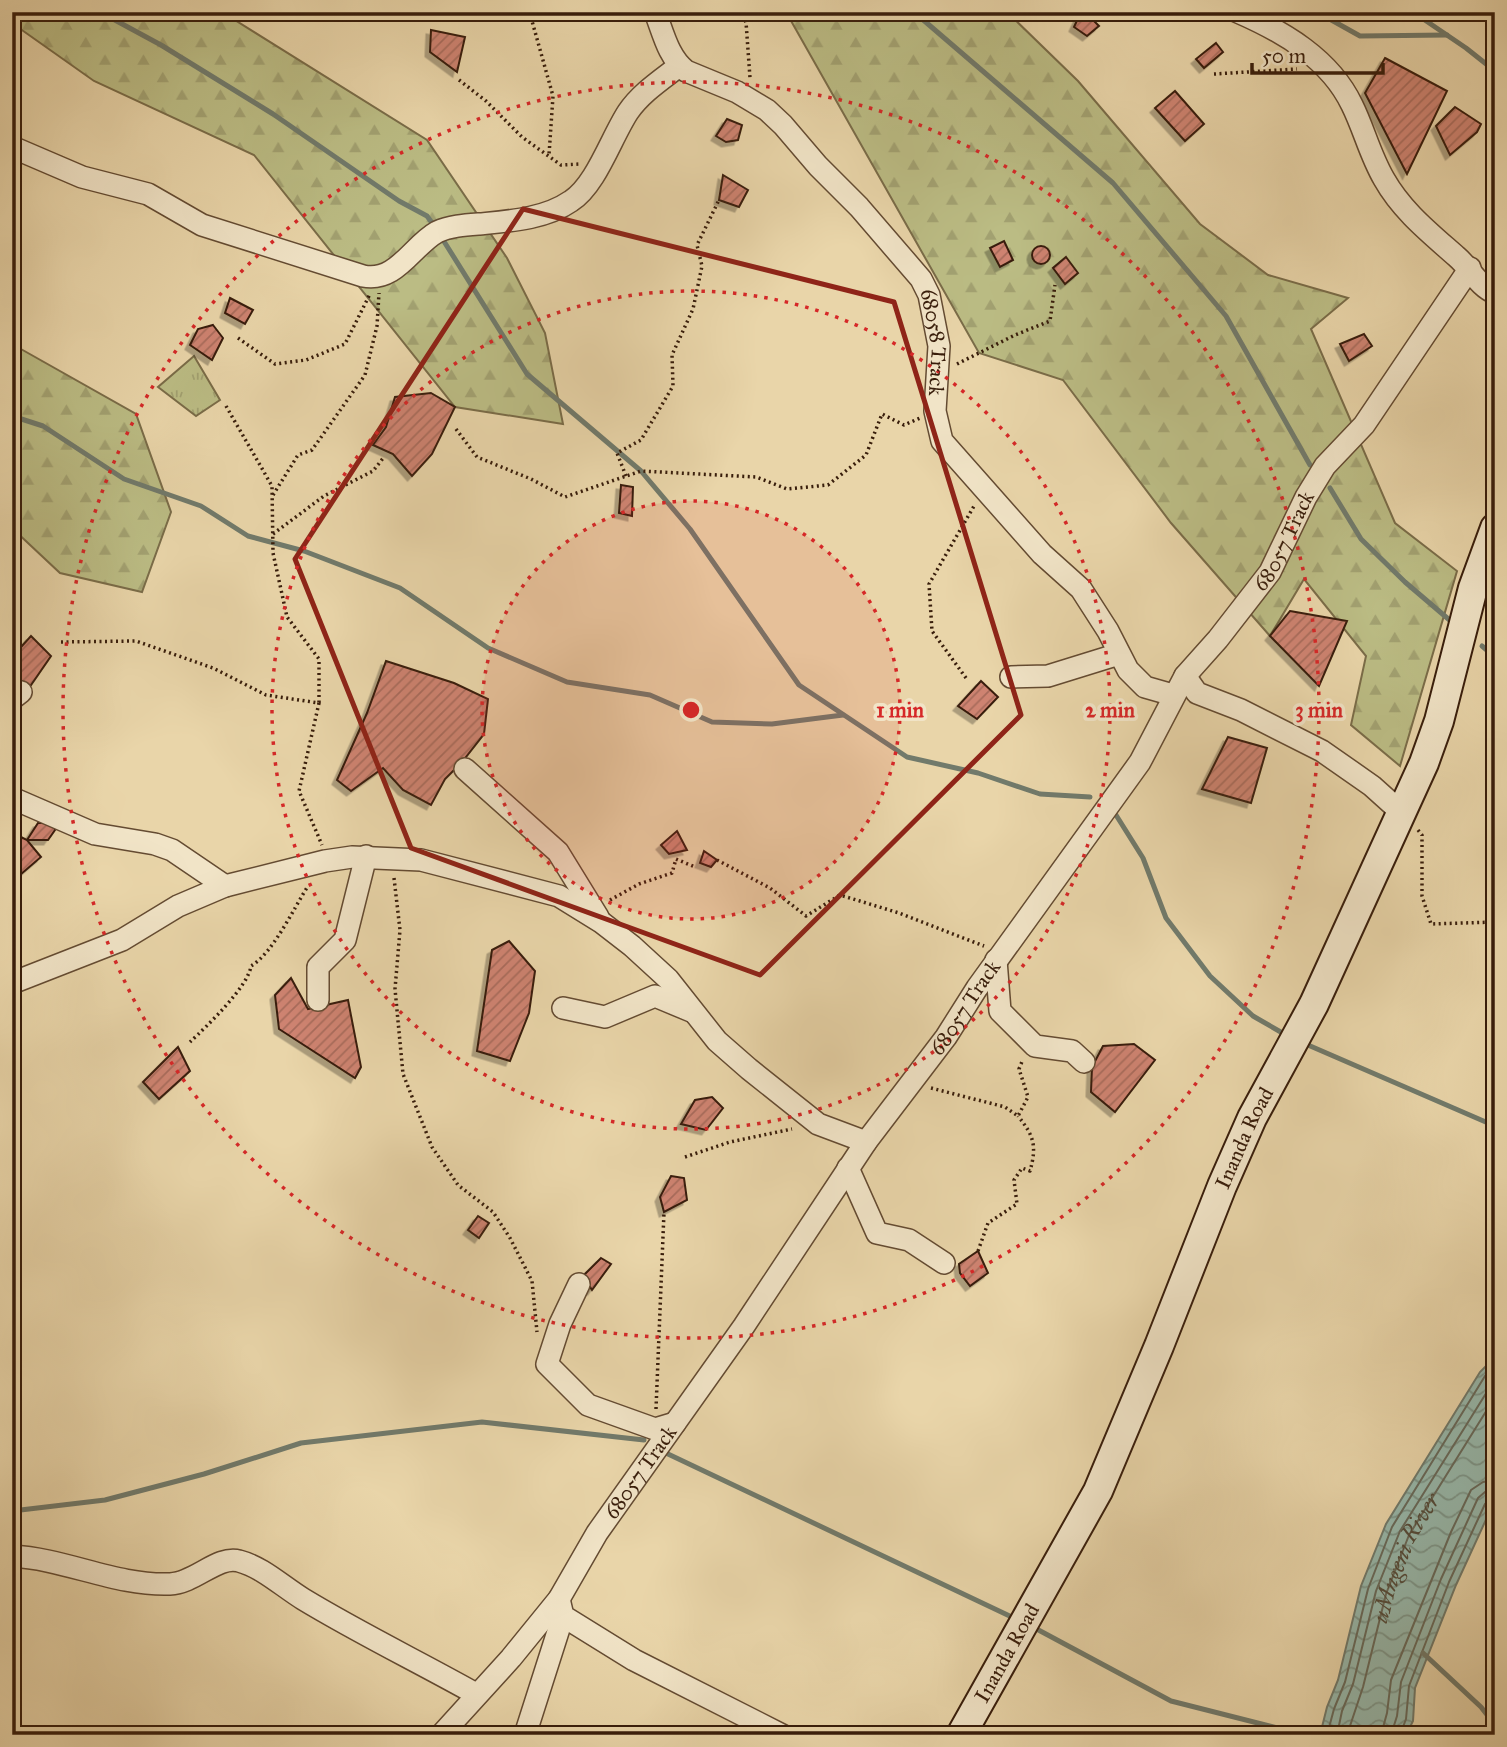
<svg xmlns="http://www.w3.org/2000/svg" width="1507" height="1747" viewBox="0 0 1507 1747" font-family="'IM FELL Great Primer',serif">
<style>
.grass{fill:url(#grass-tufts);stroke:#7a6c48;stroke-width:2}
.forest{fill:url(#forest-firs);stroke:#7a6c48;stroke-width:2}
.water{fill:url(#water-waves);stroke:#717a6b;stroke-width:2}
.lines{fill:none;stroke-linecap:round;stroke-linejoin:round}
.shore{stroke:#686a5b;stroke-width:2}
.stream{stroke:#717a6b;stroke-width:5}
.building{fill:url(#building-hatch);stroke:#381d0b;stroke-width:2;filter:url(#shadow)}
.street-casing{stroke:#644b32;stroke-width:24}
.secondary-casing{stroke:#381d0b;stroke-width:32}
.path{stroke:#381d0b;stroke-width:3.5;stroke-dasharray:2 3.5;stroke-linecap:butt}
.street{stroke:#f1e4c7;stroke-width:21}
.secondary{stroke:#f1e4c7;stroke-width:28}
.marked{fill:none;stroke:#8f2418;stroke-width:5;stroke-linejoin:round}
.ring{fill:none;stroke:#d62828;stroke-width:3.5;stroke-dasharray:3.5 7}
.labels{text-anchor:middle;dominant-baseline:central;stroke-width:7;stroke-linejoin:round;paint-order:stroke}
.street-label{font-size:21px;fill:#381d0b;stroke:#f1e4c7}
.water-label{font-size:23px;font-style:italic;fill:#544c3b;stroke:#f1e4c7}
.centre{fill:#d62828;stroke:#f1e4c7;stroke-width:3.5}
.ring-label{font-size:21px;text-anchor:middle;font-weight:bold;fill:#d62828;stroke:#f1e4c7;stroke-width:7;stroke-linejoin:round;paint-order:stroke}
</style>
<defs>
<pattern id="grass-tufts" width="24" height="20" patternUnits="userSpaceOnUse" patternTransform="scale(1.75)"><rect width="24" height="20" fill="#bbbc84"/><path d="M3 7l-1-3M5 7V3M7 7l1-3M15 17l-1-3M17 17v-4M19 17l1-3" fill="none" stroke="#a2a171"/></pattern>
<pattern id="forest-firs" width="22" height="20" patternUnits="userSpaceOnUse" patternTransform="scale(1.75)"><rect width="22" height="20" fill="#bbbc84"/><path d="M5 1l3.5 6h-7zM16 11l3.5 6h-7z" fill="#a2a171"/></pattern>
<pattern id="water-waves" width="16" height="10" patternUnits="userSpaceOnUse" patternTransform="scale(1.75)"><rect width="16" height="10" fill="#97b8ab"/><path d="M0 5q4-4 8 0t8 0" fill="none" stroke="#7c9589"/></pattern>
<pattern id="building-hatch" width="6" height="6" patternUnits="userSpaceOnUse" patternTransform="scale(1.75)"><rect width="6" height="6" fill="#ce8371"/><path d="M-1 1l2-2M0 6l6-6M5 7l2-2" fill="none" stroke="#a86b5b"/></pattern>
<filter id="shadow"><feDropShadow dx="-4.5" dy="4.5" stdDeviation="0" flood-color="#0004"/></filter>
</defs>
<rect width="100%" height="100%" fill="#e9d5a9"/>
<filter id="stains"><feTurbulence type="fractalNoise" baseFrequency=".00286" numOctaves="4"/><feColorMatrix values="0 0 0 0 .2 0 0 0 0 .09 0 0 0 0 .02 0 0 0 .5 -.17"/></filter>
<radialGradient id="worn" r=".72"><stop offset=".6" stop-color="#630" stop-opacity="0"/><stop offset="1" stop-color="#630" stop-opacity=".3"/></radialGradient>
<polygon class="grass" points="194,356 220,400 196,416 158,387"/>
<g class="forest">
<polygon points="12,12 222,12 427,140 507,258 545,333 563,424 455,407 254,155 94,81 12,23"/>
<polygon points="786,12 1007,12 1078,81 1200,224 1268,275 1348,298 1311,329 1395,523 1457,571 1400,766 1351,725 1366,656 1304,579 1270,636 1171,523 1063,380 979,353"/>
<polygon points="12,344 136,414 171,512 142,592 60,573 12,528"/>
</g>
<polygon class="water" points="1495,1357 1495,1500 1456,1585 1415,1688 1413,1721 1406,1735 1320,1735 1327,1707 1338,1680 1361,1586 1386,1524 1480,1372"/>
<g class="lines">
<g class="shore">
<polyline points="1327,1735 1334,1709 1345,1682 1368,1589 1392,1527 1485,1376 1495,1367"/>
<polyline points="1337,1735 1342,1711 1353,1684 1376,1591 1400,1531 1495,1379"/>
<path id="s1" d="M1347,1735l16,-48 23,-93 23,-59 86,-138"/>
<polyline points="1381,1735 1387,1713 1391,1680 1451,1532 1471,1490 1483,1482 1495,1480"/>
<polyline points="1391,1735 1397,1716 1401,1682 1441,1579 1478,1498 1485,1492 1495,1490"/>
<polyline points="1400,1735 1406,1719 1409,1686 1449,1582 1485,1504 1495,1499"/>
</g>
<g class="stream">
<polyline points="100,12 161,45 273,114 399,201 427,216 435,227"/>
<polyline points="914,12 1113,183 1226,316 1310,465"/>
<polyline points="1317,12 1360,36 1447,35"/>
<polyline points="1413,12 1466,48 1495,71"/>
<polyline points="440,235 527,374 641,471 690,529 799,685 907,757 978,773 1040,794 1090,797"/>
<polyline points="12,416 43,426 124,479 201,506 248,536 304,551 400,588 488,648 567,682 650,695 712,722 772,724 843,715"/>
<polyline points="1330,488 1361,539 1405,582 1453,623"/>
<polyline points="1482,646 1495,657"/>
<polyline points="1116,815 1143,858 1166,918 1210,976 1253,1016 1286,1035"/>
<polyline points="1301,1042 1495,1126"/>
<polyline points="668,1454 1016,1619"/>
<polyline points="12,1511 105,1500 204,1474 301,1443 482,1422 644,1440"/>
<polyline points="1031,1626 1171,1701 1305,1735"/>
<polyline points="1423,1653 1481,1707 1495,1725"/>
</g>
</g>
<g class="building">
<polygon points="1081,12 1085,12 1099,26 1087,36 1074,27"/>
<polygon points="431,30 465,37 457,72 430,52"/>
<polygon points="1216,43 1223,52 1204,68 1196,59"/>
<polygon points="1385,58 1447,91 1407,174 1365,93"/>
<polygon points="1175,91 1204,124 1185,141 1155,108"/>
<polygon points="1455,107 1481,124 1477,132 1450,155 1436,126"/>
<polygon points="727,119 742,125 738,140 726,142 716,136"/>
<polygon points="723,175 748,190 739,207 719,200"/>
<polygon points="1004,241 1013,260 1000,267 990,248"/>
<circle cx="1041" cy="255" r="9"/>
<polygon points="1066,257 1078,273 1065,284 1053,268"/>
<polygon points="230,298 253,310 245,324 225,313"/>
<polygon points="213,325 223,338 212,360 190,345 198,329"/>
<polygon points="1364,334 1372,346 1349,361 1340,344"/>
<polygon points="431,393 455,407 432,454 412,476 393,454 373,445 386,427 395,397"/>
<polygon points="621,485 633,487 632,516 619,513"/>
<polygon points="1290,611 1347,621 1319,686 1270,636"/>
<polygon points="31,636 51,656 29,688 12,687 12,657"/>
<polygon points="386,661 454,683 488,699 484,734 462,762 445,779 431,805 403,790 383,768 351,791 337,780 367,713"/>
<polygon points="981,681 998,697 977,719 958,706"/>
<polygon points="1228,737 1267,748 1251,803 1202,789"/>
<polygon points="38,823 54,823 55,830 48,840 27,840"/>
<polygon points="677,831 687,850 669,854 661,845"/>
<polygon points="17,835 27,840 41,857 20,875 12,868 12,842"/>
<polygon points="704,851 717,860 711,867 700,863"/>
<polygon points="509,941 535,971 529,1013 510,1061 477,1051 492,950"/>
<polygon points="291,978 308,1009 348,1000 361,1067 355,1078 279,1029 275,995"/>
<polygon points="1134,1044 1155,1060 1115,1112 1091,1092 1092,1067 1103,1046"/>
<polygon points="178,1047 190,1071 159,1099 143,1082"/>
<polygon points="712,1097 723,1108 706,1130 681,1124 695,1100"/>
<polygon points="671,1176 684,1178 687,1200 664,1212 660,1197"/>
<polygon points="478,1216 489,1223 479,1238 468,1230"/>
<polygon points="978,1251 988,1273 970,1286 960,1273 959,1264"/>
<polygon points="601,1258 611,1264 592,1290 583,1276"/>
</g>
<g class="lines">
<g class="street-casing">
<g id="street">
<path id="s2" d="M655,12c8,20 13,45 31,59l51,21 30,18 16,15 35,41 41,41 62,72 8,16 10,51 -4,65 7,30 100,113 39,35 27,42 20,39 17,17 28,8"/>
<path d="M1238,12c46,20 92,47 114,93 12,24 18,50 32,74 18,32 46,54 73,78 13,11 22,30 38,36"/>
<path d="M12,147l70,30 66,17 54,31 161,51c33,7 49,-30 74,-44 13,-6 28,-7 42,-8 31,-3 66,-5 92,-23 25,-16 40,-63 57,-89 13,-19 33,-32 51,-46"/>
<polyline points="1185,676 1197,693 1241,710 1322,751 1372,786 1402,813"/>
<polyline points="1011,677 1048,676 1119,654"/>
<polyline points="12,699 21,692"/>
<polyline points="465,769 558,852 598,917"/>
<polyline points="12,798 95,834 155,844 172,850 225,886"/>
<polyline points="996,960 1000,1011 1035,1046 1072,1051 1084,1062"/>
<polyline points="12,983 122,940 178,906 225,886 325,861 352,857 421,860 559,896 601,922 632,946 668,979 717,1041 749,1069 818,1124 866,1142"/>
<polyline points="318,1000 318,967 345,940 366,856"/>
<polyline points="563,1008 605,1017 655,996 691,1011"/>
<polyline points="848,1168 877,1233 909,1240 944,1263"/>
<polyline points="579,1284 560,1324 547,1364 588,1405 655,1429 675,1423"/>
<path d="M12,1556c54,3 104,30 158,28 25,-1 48,-29 69,-23 23,6 43,25 64,38 56,34 116,63 173,95"/>
<polyline points="559,1599 563,1616 634,1660 782,1735"/>
<path id="s3" d="M441,1735l70,-77 48,-59 38,-66 147,-207 122,-184 80,-105 31,-49 163,-226 45,-86 33,-37 52,-67 36,-75 19,-31 39,-41 106,-157"/>
<polyline points="525,1735 563,1616"/>
</g>
</g>
<g class="secondary-casing">
<g id="secondary">
<path id="s4" d="M961,1735l137,-244 61,-145 63,-160 30,-68 62,-114 110,-241 15,-42 34,-133 22,-60"/>
</g>
</g>
<g class="path">
<polyline points="520,12 532,21 553,96 549,155"/>
<polyline points="738,12 746,22 750,78"/>
<polyline points="1214,74 1297,69"/>
<polyline points="459,80 486,101 522,137 561,165 580,164"/>
<polyline points="238,338 275,364 306,360 345,344 370,294"/>
<polyline points="957,364 1015,335 1050,321 1055,285"/>
<polyline points="226,406 272,486 273,553 287,617 319,659 319,703"/>
<polyline points="456,429 477,457 531,479 565,497 641,471 756,477 787,489 828,485 866,455 882,414 904,425 920,418"/>
<polyline points="626,476 617,453 641,440 673,386 672,355 693,309 702,266 697,245 719,200"/>
<polyline points="273,495 298,455 312,450 365,375 377,326 379,293"/>
<polyline points="273,534 324,496 373,471 384,457"/>
<polyline points="61,642 136,641 213,668 266,695 319,703 299,791 322,845"/>
<polyline points="966,678 932,631 929,584 974,506"/>
<polyline points="1418,830 1422,835 1422,896 1431,924 1495,922"/>
<polyline points="717,860 770,888 806,916 840,895 899,913 984,946"/>
<polyline points="394,878 400,930 395,989 403,1074 432,1147 458,1185 493,1212 510,1238 532,1281 537,1332"/>
<polyline points="610,900 639,884 672,873 676,859 695,867"/>
<path d="M190,1042c17,-16 58,-55 61,-76 22,-13 43,-58 57,-80"/>
<polyline points="931,1088 1005,1107 1018,1116 1028,1097 1019,1069 1023,1059"/>
<polyline points="685,1157 730,1142 792,1129"/>
<path d="M978,1251l10,-28 29,-19 -3,-24 8,-12 8,3c7,-25 4,-35 -12,-55"/>
<polyline points="656,1409 664,1212"/>
</g>
<use href="#street" class="street"/>
<use href="#secondary" class="secondary"/>
</g>
<path class="marked" d="M523,209l371,93 127,413 -261,260 -349,-127 -116,-289z"/>
<circle cx="691" cy="710" r="209" fill="#d62828" fill-opacity=".12"/>
<g class="ring">
<circle cx="691" cy="710" r="209"/>
<circle cx="691" cy="710" r="419"/>
<circle cx="691" cy="710" r="628"/>
</g>
<g class="labels">
<g class="street-label">
<text stroke="none"><textPath href="#s2" startOffset="452">68058 Track</textPath></text>
<text stroke="none"><textPath href="#s3" startOffset="1465">68057 Track</textPath></text>
<text stroke="none"><textPath href="#s3" startOffset="898">68057 Track</textPath></text>
<text stroke="none"><textPath href="#s4" startOffset="662">Inanda Road</textPath></text>
<text stroke="none"><textPath href="#s3" startOffset="331">68057 Track</textPath></text>
<text stroke="none"><textPath href="#s4" startOffset="94">Inanda Road</textPath></text>
</g>
<g class="water-label">
<text stroke="none"><textPath href="#s1" startOffset="187">uMngeni River</textPath></text>
</g>
</g>
<circle cx="691" cy="710" r="10" class="centre"/>
<g class="ring-label">
<text x="900" y="717">1 min</text>
<text x="1110" y="717">2 min</text>
<text x="1319" y="717">3 min</text>
</g>
<rect width="1507" height="1747" fill="none" stroke="#e9d5a9" stroke-width="42"/>
<rect x="14" y="14" width="1479" height="1719" fill="none" stroke="#381d0b" stroke-width="3.5"/>
<rect x="21" y="21" width="1465" height="1705" fill="none" stroke="#381d0b" stroke-width="2"/>
<path d="M1252 63v10h131v-10" fill="none" stroke="#381d0b" stroke-width="3.5"/>
<text x="1262" y="63" font-size="21" fill="#381d0b" stroke="#f1e4c7" stroke-width="5" paint-order="stroke">50 m</text>
<rect width="100%" height="100%" filter="url(#stains)"/>
<rect width="100%" height="100%" fill="url(#worn)"/>
</svg>
